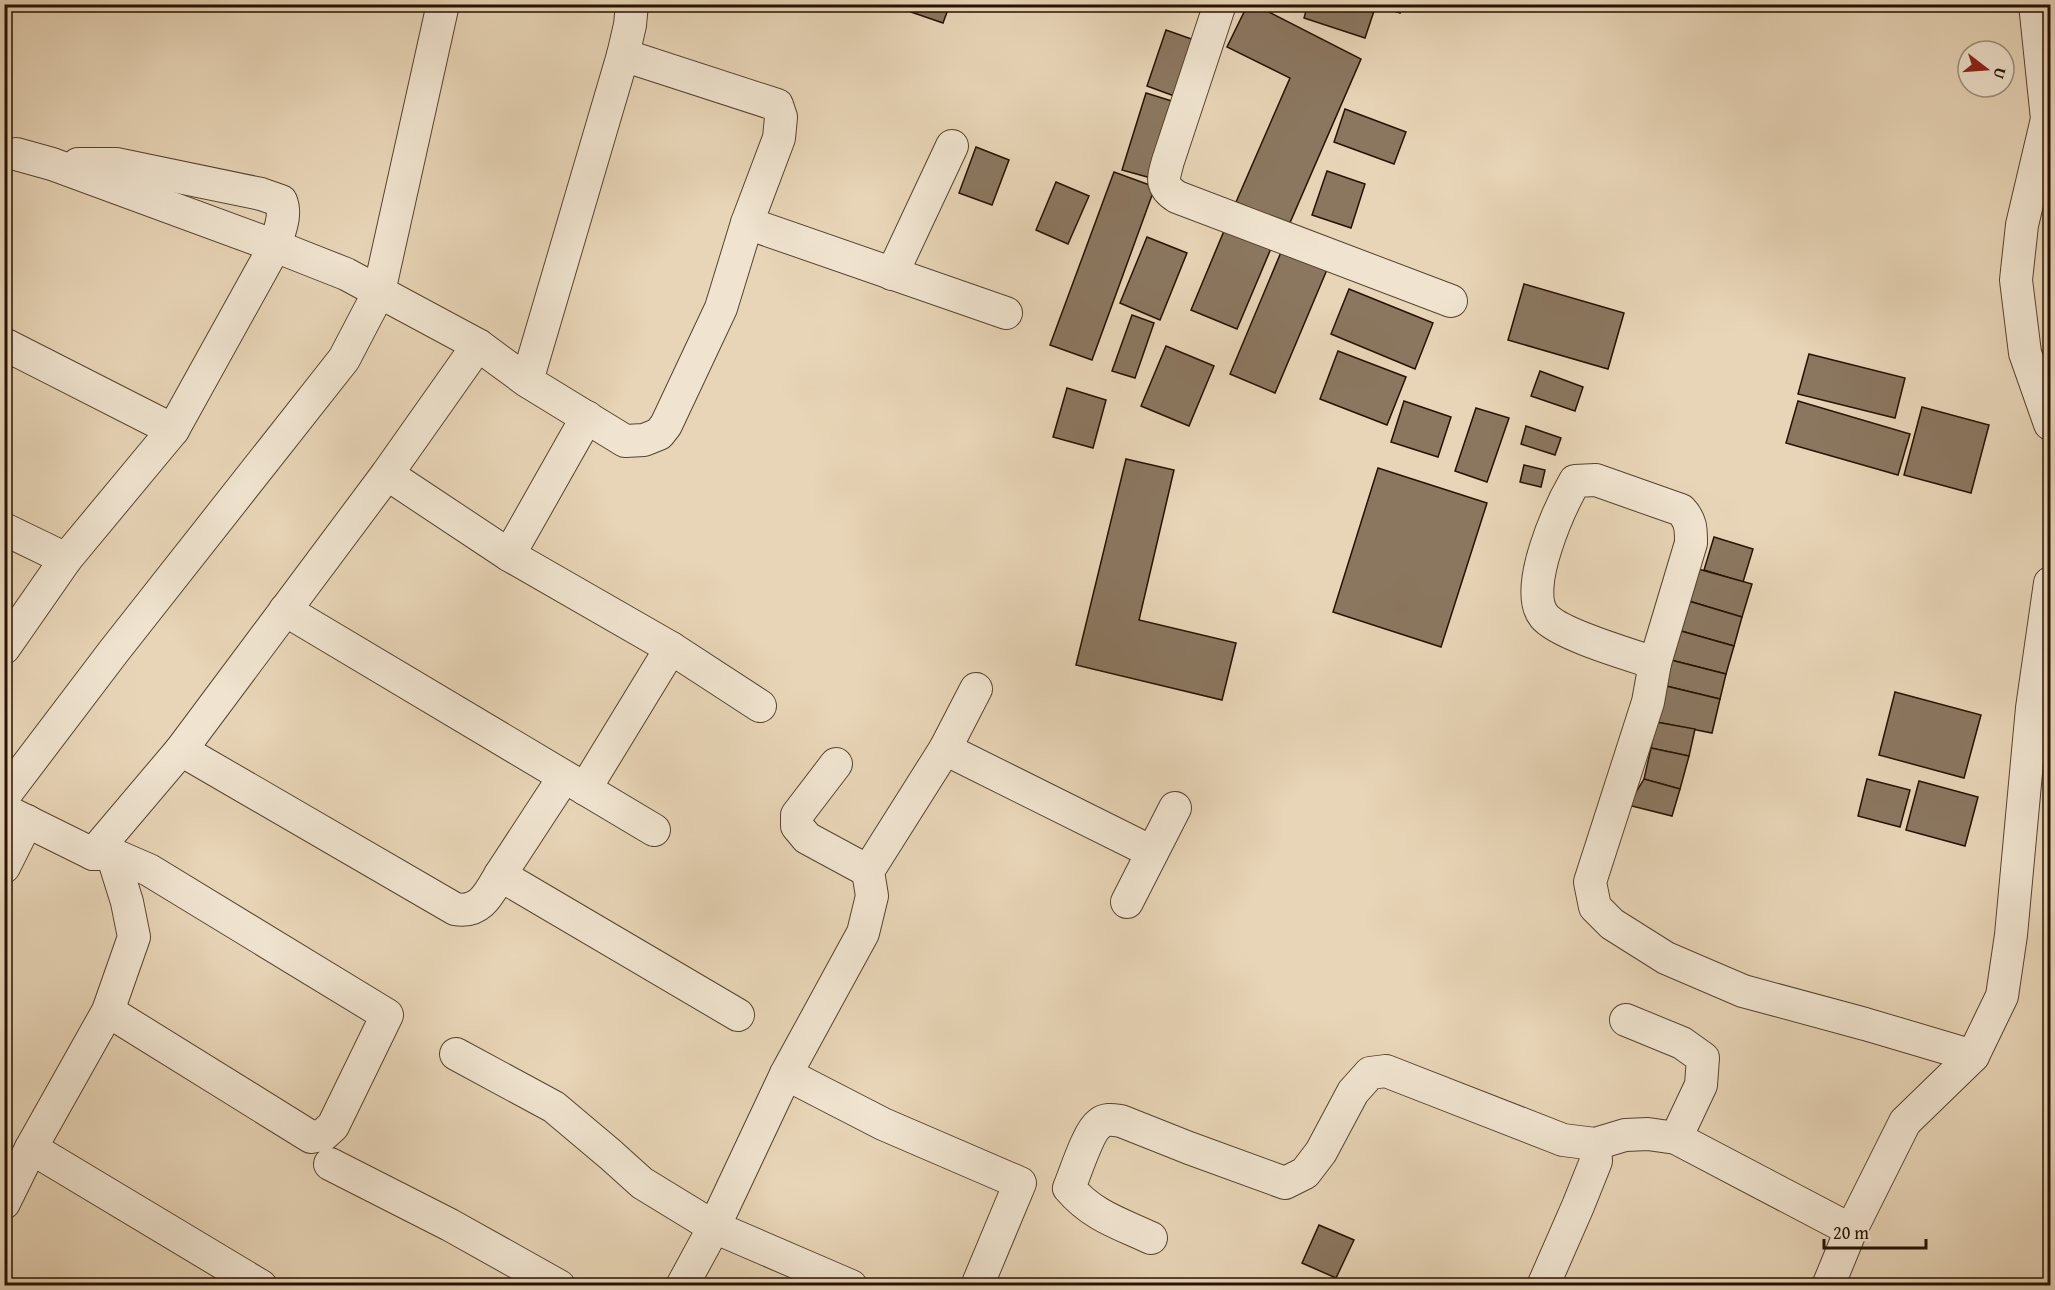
<svg xmlns="http://www.w3.org/2000/svg" width="2055" height="1290" viewBox="0 0 2055 1290" font-family="'Gentium Book Plus',serif">
<style>
.building{fill:#8b7760;stroke:#261202;stroke-width:1.5}
.lines{fill:none;stroke-linecap:round;stroke-linejoin:round}
.minor-casing{stroke:#56432f;stroke-width:34}
.minor{stroke:#f0e4d0;stroke-width:32}
</style>
<rect width="100%" height="100%" fill="#e8d5b7"/>
<filter id="stains"><feTurbulence type="fractalNoise" baseFrequency=".00333" numOctaves="4"/><feColorMatrix values="0 0 0 0 .2 0 0 0 0 .09 0 0 0 0 .02 0 0 0 .5 -.17"/></filter>
<radialGradient id="worn" r=".72"><stop offset=".6" stop-color="#630" stop-opacity="0"/><stop offset="1" stop-color="#630" stop-opacity=".3"/></radialGradient>
<g class="building">
<polygon points="914,4 950,4 943,23 911,12"/>
<polygon points="1248,4 1253,4 1361,59 1289,225 1236,202 1290,78 1227,47"/>
<polygon points="1308,4 1402,4 1400,13 1376,5 1365,38 1304,18"/>
<polygon points="1166,30 1197,41 1177,97 1147,86"/>
<polygon points="1146,93 1175,102 1151,178 1122,170"/>
<polygon points="1345,109 1406,132 1394,164 1334,142"/>
<polygon points="976,147 1009,160 992,205 959,193"/>
<polygon points="1327,171 1365,184 1351,228 1312,215"/>
<polygon points="1114,172 1155,187 1092,360 1050,345"/>
<polygon points="1056,182 1089,196 1068,244 1036,230"/>
<polygon points="1229,219 1275,239 1237,329 1191,310"/>
<polygon points="1147,237 1187,253 1160,320 1120,303"/>
<polygon points="1284,245 1329,265 1275,393 1230,374"/>
<polygon points="1524,284 1624,313 1608,369 1508,340"/>
<polygon points="1349,289 1433,323 1415,369 1331,334"/>
<polygon points="1132,315 1154,323 1135,378 1112,371"/>
<polygon points="1166,346 1214,366 1189,426 1141,406"/>
<polygon points="1338,351 1406,377 1387,425 1320,399"/>
<polygon points="1809,354 1905,378 1895,418 1798,394"/>
<polygon points="1540,371 1583,387 1575,411 1531,396"/>
<polygon points="1067,388 1106,400 1093,448 1053,437"/>
<polygon points="1404,401 1451,417 1438,457 1391,442"/>
<polygon points="1798,401 1910,434 1898,475 1786,443"/>
<polygon points="1922,407 1989,425 1971,493 1904,475"/>
<polygon points="1476,408 1509,418 1487,482 1455,471"/>
<polygon points="1526,426 1561,438 1555,455 1521,444"/>
<polygon points="1126,459 1174,470 1139,620 1236,643 1222,700 1076,665"/>
<polygon points="1524,465 1545,470 1541,487 1520,482"/>
<polygon points="1378,468 1487,503 1441,647 1333,612"/>
<polygon points="1714,537 1753,549 1743,582 1704,570"/>
<polygon points="1691,567 1752,584 1742,617 1682,599"/>
<polygon points="1682,599 1742,617 1734,646 1674,629"/>
<polygon points="1674,629 1734,646 1726,674 1667,659"/>
<polygon points="1667,659 1726,674 1720,699 1662,685"/>
<polygon points="1662,685 1720,699 1712,733 1656,722"/>
<polygon points="1895,692 1981,715 1964,778 1879,755"/>
<polygon points="1656,722 1695,729 1689,756 1651,748"/>
<polygon points="1651,748 1689,756 1680,789 1644,779"/>
<polygon points="1644,779 1680,789 1672,816 1628,805"/>
<polygon points="1867,779 1910,790 1900,827 1858,816"/>
<polygon points="1919,781 1978,797 1965,846 1906,830"/>
<polygon points="1319,1225 1354,1240 1336,1278 1302,1263"/>
</g>
<g class="lines">
<g class="minor-casing">
<g id="minor">
<path d="M1220,4l-52,157c-5,18 -8,25 9,36l274,104"/>
<polyline points="2035,4 2047,119 2022,225 2016,280 2025,353 2050,424"/>
<polyline points="623,55 630,25 632,4"/>
<polyline points="16,154 52,164 275,246 346,274 478,345 527,381 625,441 644,440 659,434 666,425 721,308 747,223 779,138 781,117 777,105 623,55 527,381"/>
<polyline points="747,223 1006,313"/>
<polyline points="892,274 952,146"/>
<polyline points="4,344 173,430"/>
<polyline points="387,474 509,555 671,648 760,706"/>
<path d="M1596,480l85,30c10,11 10,18 10,33l-36,120c-24,-8 -97,-29 -111,-47 -22,-27 16,-109 31,-135z"/>
<polyline points="4,529 66,559"/>
<polyline points="509,555 587,417"/>
<polyline points="285,610 654,830"/>
<path d="M4,648l62,-89 107,-129 102,-184c4,-14 12,-31 6,-45l-20,-7 -145,-30h-38"/>
<polyline points="1655,663 1648,702 1590,882 1595,907 1612,924 1666,958 1743,991 1865,1024 1973,1056"/>
<polyline points="945,749 1152,852"/>
<path d="M181,750l274,159c25,5 34,-15 45,-34l238,140"/>
<polyline points="836,764 797,815 797,826 807,838 868,871"/>
<polyline points="585,789 671,648"/>
<polyline points="4,796 114,651 344,359 379,292 443,4"/>
<polyline points="4,810 93,854"/>
<polyline points="4,867 27,821"/>
<polyline points="500,875 564,777"/>
<polyline points="1127,902 1175,808"/>
<polyline points="108,1011 311,1137 323,1135 333,1126 387,1015 149,870 112,854 93,854 181,750 387,474 478,345"/>
<polyline points="1626,1020 1682,1043 1703,1058 1701,1085 1676,1138"/>
<polyline points="456,1054 554,1107 611,1155 642,1183 714,1227 851,1286"/>
<polyline points="786,1074 883,1124 1020,1183 977,1286"/>
<polyline points="31,1148 261,1286"/>
<polyline points="330,1164 450,1225 559,1286"/>
<polyline points="4,1203 31,1148 108,1011 134,937 127,902 112,854"/>
<path d="M1151,1238c-32,-15 -58,-22 -82,-50 6,-14 19,-56 30,-64 6,-6 15,-4 22,-3l68,27 96,35 20,-10 16,-21 32,-60 17,-19 16,-2 177,69 32,4 30,-9 23,-1 28,4 175,92"/>
<polyline points="682,1286 714,1227 786,1074 863,933 872,896 868,871 945,749 976,689"/>
<polyline points="1543,1286 1578,1206 1596,1161 1595,1144"/>
<polyline points="1828,1286 1851,1230 1905,1122 1973,1056 2002,996 2011,935 2032,708 2050,583"/>
</g>
</g>
<use href="#minor" class="minor"/>
</g>
<rect width="2055" height="1290" fill="none" stroke="#e8d5b7" stroke-width="24"/>
<rect x="6" y="6" width="2043" height="1278" fill="none" stroke="#261202" stroke-width="3"/>
<rect x="12" y="12" width="2031" height="1266" fill="none" stroke="#261202" stroke-width="1.5"/>
<g transform="translate(1986 69) rotate(107)"><circle r="28" fill="#f0e4d0" stroke="#9f907e" stroke-width="1.5"/>
<path d="M0-4.5L10 22L0 15L-10 22Z" fill="#8f2418"/>
<text y="-9" font-size="16" font-weight="bold" text-anchor="middle" fill="#261202">U</text>
</g>
<path d="M1824 1239v9h102v-9" fill="none" stroke="#261202" stroke-width="3"/>
<text x="1833" y="1239" font-size="18" fill="#261202" stroke="#f0e4d0" stroke-width="4.5" paint-order="stroke">20 m</text>
<rect width="100%" height="100%" filter="url(#stains)"/>
<rect width="100%" height="100%" fill="url(#worn)"/>
</svg>
